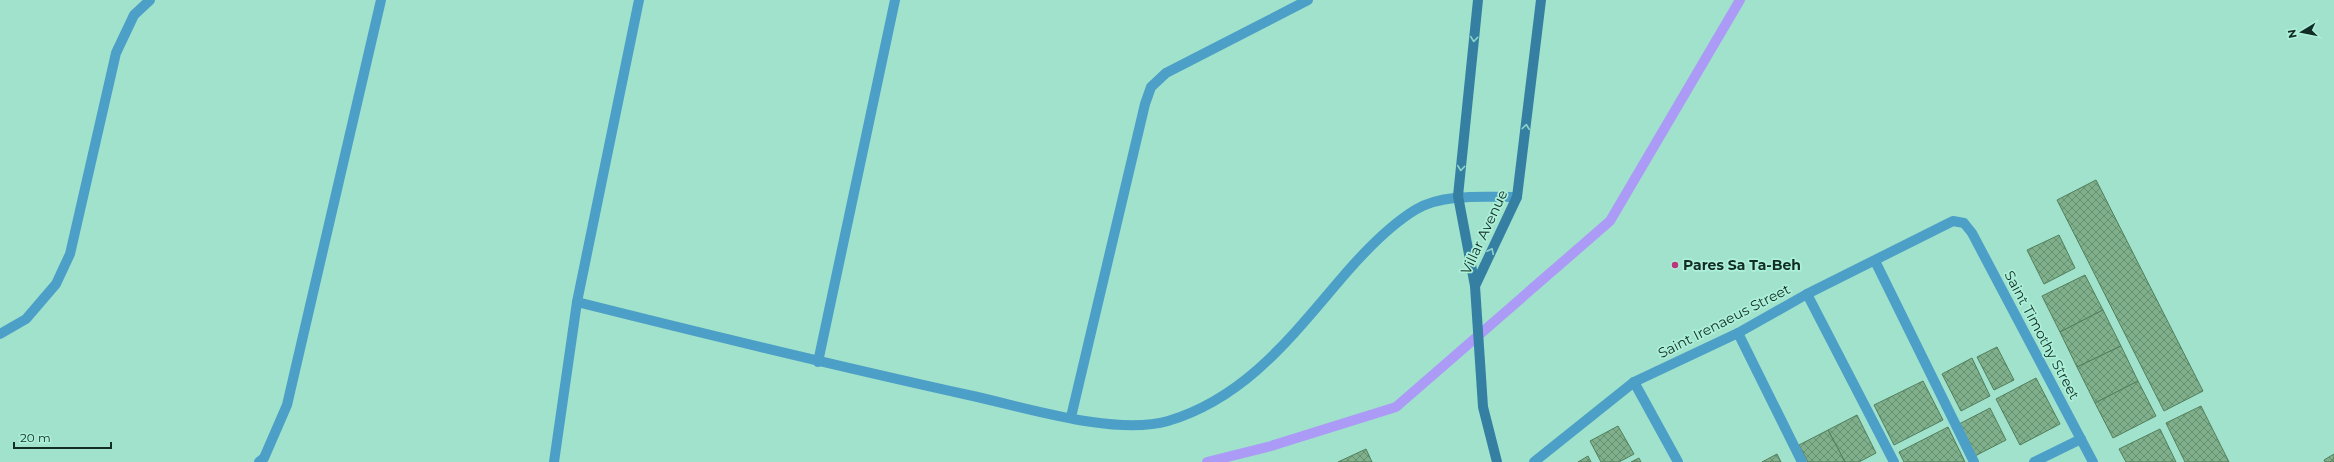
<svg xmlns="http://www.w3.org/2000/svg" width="2334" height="462" viewBox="0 0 2334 462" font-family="Montserrat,sans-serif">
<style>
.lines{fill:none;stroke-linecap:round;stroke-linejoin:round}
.stream{stroke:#ac9bf6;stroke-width:10}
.building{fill:url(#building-cross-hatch);stroke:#517f5d}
.street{stroke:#4c9fc7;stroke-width:10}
.secondary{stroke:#3580a2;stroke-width:10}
.oneway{stroke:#8fd4cb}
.poi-dot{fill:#ba367d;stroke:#adf0d9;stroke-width:1.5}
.labels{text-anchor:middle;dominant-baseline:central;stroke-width:3.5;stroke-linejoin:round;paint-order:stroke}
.street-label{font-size:14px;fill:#122d25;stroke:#adf0d9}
.poi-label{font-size:14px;font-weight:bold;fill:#122d25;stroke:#adf0d9;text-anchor:start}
</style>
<defs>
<pattern id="building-cross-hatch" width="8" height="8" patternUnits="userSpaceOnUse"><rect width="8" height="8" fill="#80b08b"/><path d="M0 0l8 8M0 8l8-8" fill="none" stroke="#679071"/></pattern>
</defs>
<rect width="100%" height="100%" fill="#a1e2cc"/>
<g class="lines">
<polyline class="stream" points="1207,462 1271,446 1396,407 1610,221 1740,0"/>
</g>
<g class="building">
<polygon points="2096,180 2203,391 2164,411 2057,200"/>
<polygon points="2059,235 2075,268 2044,284 2027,250"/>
<polygon points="2085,275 2103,310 2060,332 2042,296"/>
<polygon points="2103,310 2121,346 2077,367 2060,332"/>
<polygon points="2121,346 2138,381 2095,403 2077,367"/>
<polygon points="1997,347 2014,380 1994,390 1977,357"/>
<polygon points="1972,358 1990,396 1961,411 1942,374"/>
<polygon points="2036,378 2060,424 2020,445 1996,399"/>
<polygon points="1923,381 1943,420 1894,445 1874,405"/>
<polygon points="2138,381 2156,416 2113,438 2095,403"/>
<polygon points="2201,406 2229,462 2185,462 2166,423"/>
<polygon points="1990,408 2006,440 1975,456 1959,424"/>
<polygon points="1857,415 1876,453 1859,462 1845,462 1828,430"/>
<polygon points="1618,426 1634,454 1619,462 1601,462 1590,441"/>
<polygon points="1948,427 1965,462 1904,462 1899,452"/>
<polygon points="2160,429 2176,462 2126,462 2119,449"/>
<polygon points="1828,430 1845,462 1808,462 1799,445"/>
<polygon points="1366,449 1372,462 1338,462"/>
<polygon points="1777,454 1781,462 1762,462"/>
<polygon points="2334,454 2334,462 2325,462 2324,460"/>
<polygon points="1588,456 1591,462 1578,462"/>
<polygon points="1639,458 1641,462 1631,462"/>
</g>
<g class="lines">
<g class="street">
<polyline points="1875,261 1974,462"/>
<polyline points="1807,294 1894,462"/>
<path d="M577,302c132,33 264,65 396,94 54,12 143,40 195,25 80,-24 126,-88 178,-148 20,-23 43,-47 69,-63 27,-17 72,-13 102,-13"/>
<polyline points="1738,333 1802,462"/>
<polyline points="0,334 26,319 56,284 70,254 116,53 134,15 150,0"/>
<polyline points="818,362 895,0"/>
<polyline points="1634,382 1678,462"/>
<polyline points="1071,417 1145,104 1151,87 1166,73 1308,0"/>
<polyline points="259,462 264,458 287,405 381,0"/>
<polyline points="554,462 577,302 639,0"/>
<polyline points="1534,462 1634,382 1738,333 1807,294 1953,221 1964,223 1972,233 2093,462"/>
<polyline points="2034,462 2081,439"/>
</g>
<g class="secondary">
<polyline points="1478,0 1458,196 1475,286 1483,407 1497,462"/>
<polyline points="1475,286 1517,197 1541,0"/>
</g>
</g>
<defs><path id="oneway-chevron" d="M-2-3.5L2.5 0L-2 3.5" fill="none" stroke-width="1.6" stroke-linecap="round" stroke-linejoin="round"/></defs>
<g class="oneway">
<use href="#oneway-chevron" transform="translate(1474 39) rotate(96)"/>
<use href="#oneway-chevron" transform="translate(1526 127) rotate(-83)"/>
<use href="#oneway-chevron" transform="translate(1461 168) rotate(96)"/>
<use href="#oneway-chevron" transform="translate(1491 251) rotate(-64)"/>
</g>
<circle class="poi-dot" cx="1675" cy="265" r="4"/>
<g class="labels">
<g class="street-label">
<text transform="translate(1484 232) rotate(-65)">Villar Avenue</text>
<text transform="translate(1724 321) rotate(-27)">Saint Irenaeus Street</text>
<text transform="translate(2042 335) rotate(62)">Saint Timothy Street</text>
</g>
<g class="poi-label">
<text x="1683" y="265">Pares Sa Ta-Beh</text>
</g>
</g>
<g transform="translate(2302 32) rotate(260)" stroke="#adf0d9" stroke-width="3" paint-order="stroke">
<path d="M0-3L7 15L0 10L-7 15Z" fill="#122d25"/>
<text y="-6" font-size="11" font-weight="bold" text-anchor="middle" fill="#122d25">N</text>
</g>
<path d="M14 442v6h97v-6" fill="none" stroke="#122d25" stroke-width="2"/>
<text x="20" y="442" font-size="12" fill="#122d25" stroke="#adf0d9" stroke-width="3" paint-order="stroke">20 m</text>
</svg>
